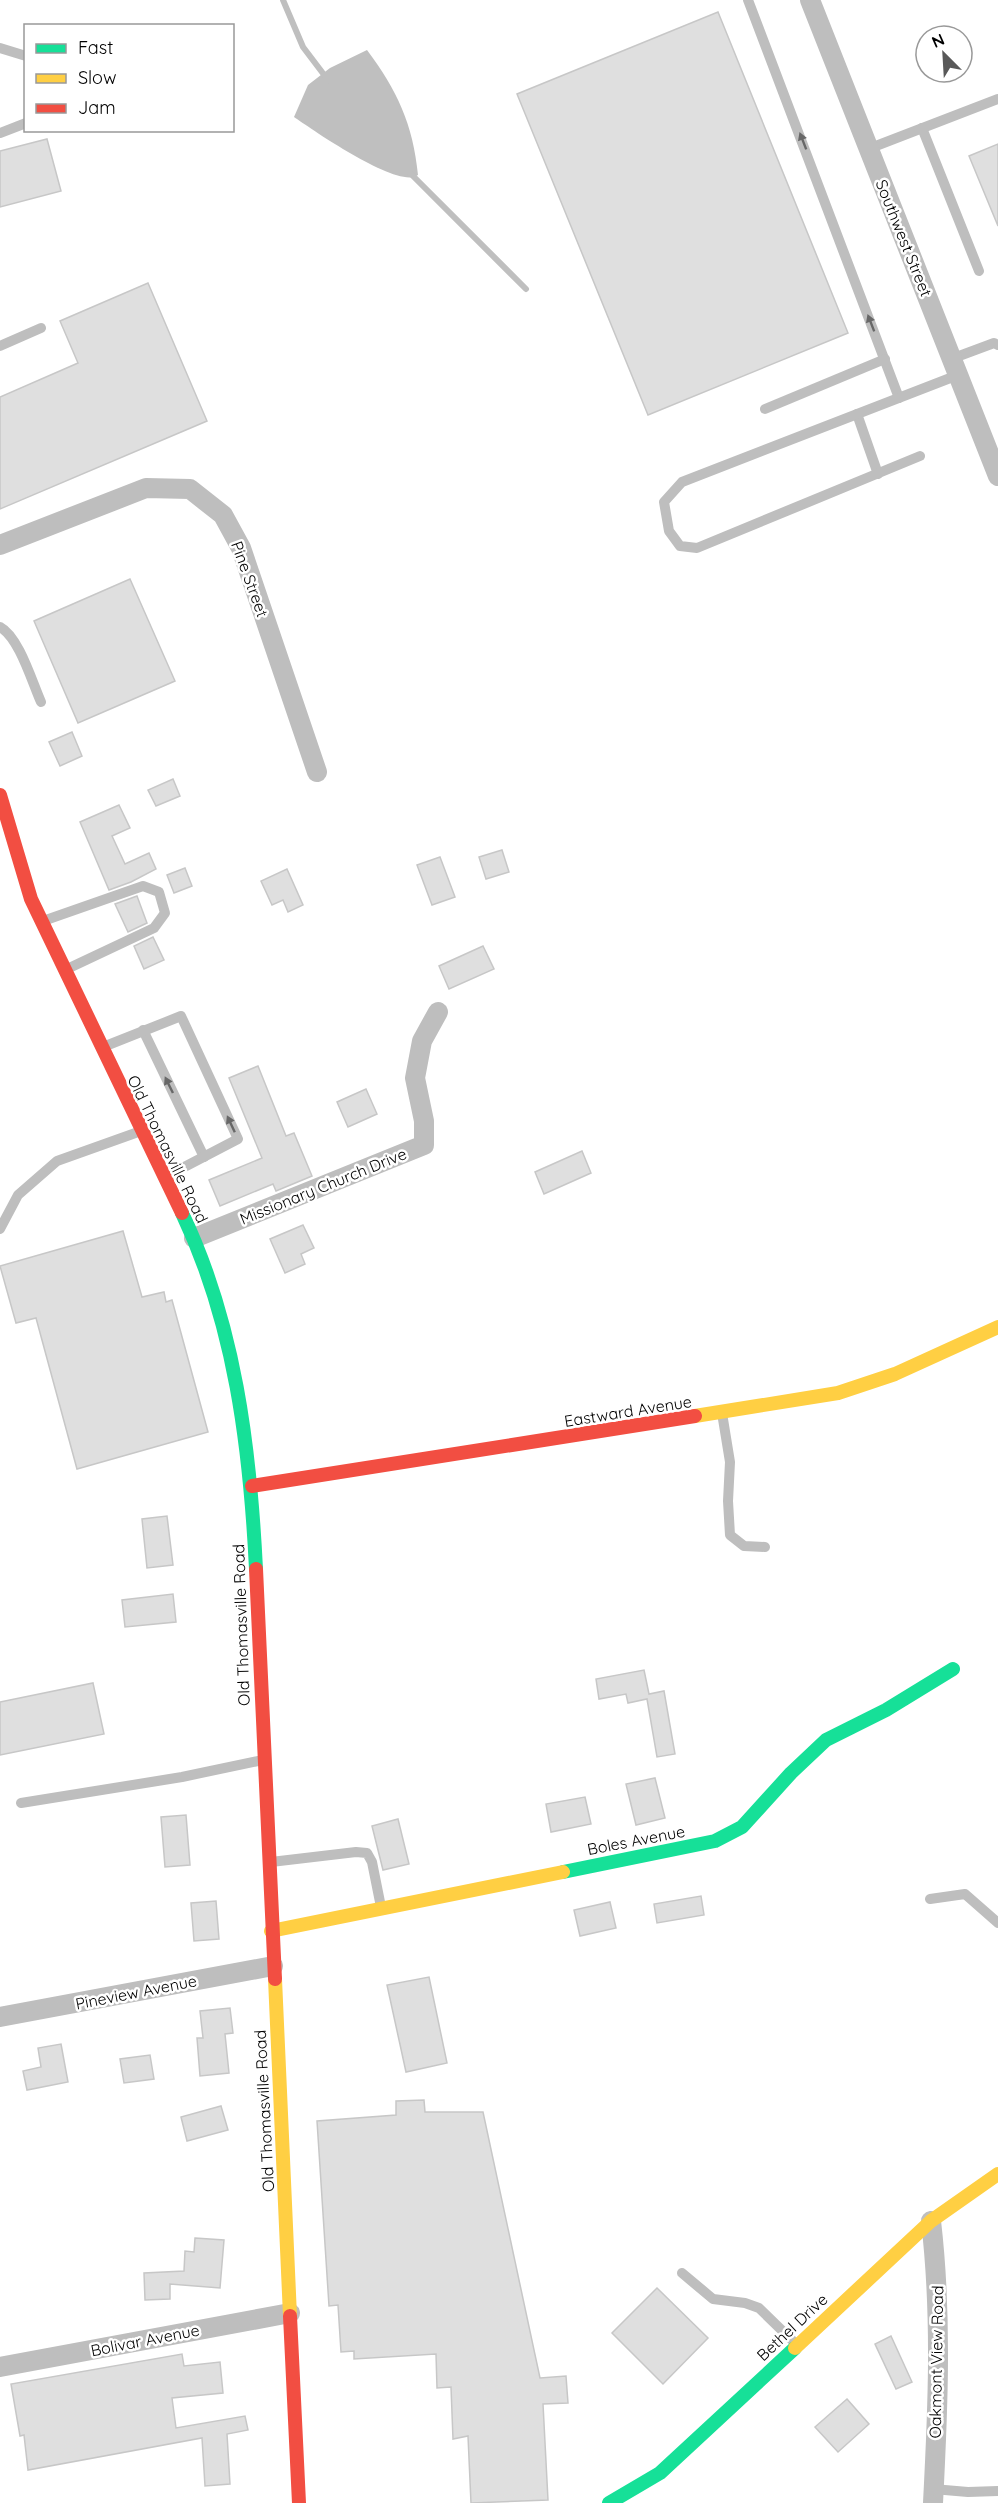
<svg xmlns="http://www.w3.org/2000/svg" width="998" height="2503" viewBox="0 0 998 2503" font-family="Quicksand,sans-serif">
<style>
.water{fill:#bfbfbf}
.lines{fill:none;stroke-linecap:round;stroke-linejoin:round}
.stream{stroke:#bfbfbf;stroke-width:6}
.building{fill:#dfdfdf;stroke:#c7c7c7;stroke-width:1.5}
.lane{stroke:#bebebe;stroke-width:10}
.street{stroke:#bebebe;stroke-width:20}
.fast{stroke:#16e098;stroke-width:14}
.slow{stroke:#ffcf43;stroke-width:14}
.jam{stroke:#f24e42;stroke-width:14}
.oneway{fill:#686868}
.labels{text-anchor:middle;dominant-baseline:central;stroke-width:5;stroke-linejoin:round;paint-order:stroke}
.street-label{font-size:16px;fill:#000;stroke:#fff}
</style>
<rect width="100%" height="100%" fill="#fff"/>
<path class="water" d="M367,50c30,40 46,74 51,125 -19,15 -105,-45 -124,-58l14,-32 22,-17z"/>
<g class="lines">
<g class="stream">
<polyline points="283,0 303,47 328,80"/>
<polyline points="410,173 526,289"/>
</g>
</g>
<g class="building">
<polygon points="718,12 848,333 648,415 517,94"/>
<polygon points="47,139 61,191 0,207 0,151"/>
<polygon points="998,144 998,226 969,156"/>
<polygon points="148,283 207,421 0,509 0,397 78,363 60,321"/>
<polygon points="130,579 175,681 78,723 34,621"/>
<polygon points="72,732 82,756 60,766 49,742"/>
<polygon points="173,779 180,796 156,806 148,790"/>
<polygon points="119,805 130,828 112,836 125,864 149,853 156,869 131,882 109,890 80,822"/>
<polygon points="502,850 509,872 486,879 479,857"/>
<polygon points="440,857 455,897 432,905 417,865"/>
<polygon points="185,868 192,886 174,893 167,875"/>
<polygon points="287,869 303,905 288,912 283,900 272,905 261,881"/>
<polygon points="137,896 147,923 128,932 115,904"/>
<polygon points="153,937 164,960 144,969 134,946"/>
<polygon points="483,946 494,969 449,989 439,966"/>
<polygon points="258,1066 286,1136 294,1133 312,1176 276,1191 273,1184 220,1206 209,1180 262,1158 229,1078"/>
<polygon points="366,1089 377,1114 348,1127 337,1102"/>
<polygon points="582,1151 591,1173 544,1194 535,1172"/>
<polygon points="303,1225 314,1248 301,1254 305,1264 285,1273 270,1239"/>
<polygon points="123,1231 142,1297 164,1292 166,1302 172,1300 208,1432 77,1469 36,1318 16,1323 0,1266"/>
<polygon points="167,1516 173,1565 147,1568 142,1519"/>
<polygon points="173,1594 176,1622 125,1627 122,1600"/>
<polygon points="644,1670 649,1694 664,1691 675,1754 657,1757 647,1699 628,1703 626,1694 599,1699 596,1679"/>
<polygon points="93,1683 104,1734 0,1755 0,1702"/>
<polygon points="655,1778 665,1818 636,1825 626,1784"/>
<polygon points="585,1797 591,1824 551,1832 546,1804"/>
<polygon points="186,1815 190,1865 165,1867 161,1817"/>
<polygon points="398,1819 409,1864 383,1870 372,1826"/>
<polygon points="701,1896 704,1915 657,1923 654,1904"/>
<polygon points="216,1901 219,1939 194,1941 191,1903"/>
<polygon points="610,1902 616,1928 580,1936 574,1910"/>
<polygon points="429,1977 447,2063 406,2072 387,1985"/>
<polygon points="230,2008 233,2033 225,2034 229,2073 200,2076 197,2038 203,2038 200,2011"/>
<polygon points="61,2044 68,2082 27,2090 23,2071 41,2067 38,2048"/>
<polygon points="150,2055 154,2079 124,2083 120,2059"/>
<polygon points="424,2100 425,2112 483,2112 540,2378 566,2376 568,2403 543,2404 548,2500 471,2503 468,2436 453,2439 451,2387 437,2388 436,2354 354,2359 354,2351 341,2352 338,2305 329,2306 317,2121 396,2115 396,2101"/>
<polygon points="221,2106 228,2130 187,2141 181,2117"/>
<polygon points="195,2238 224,2240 220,2288 170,2284 170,2299 145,2300 144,2273 184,2271 185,2251 194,2252"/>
<polygon points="657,2288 708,2338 663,2384 612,2333"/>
<polygon points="891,2336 912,2382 896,2389 875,2344"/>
<polygon points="182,2354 184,2366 220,2362 223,2393 172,2398 176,2428 245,2416 248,2430 227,2434 230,2484 205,2486 202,2438 28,2470 24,2435 20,2436 11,2384"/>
<polygon points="847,2399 869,2424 838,2452 815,2427"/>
</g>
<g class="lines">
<g class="lane">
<polyline points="748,0 899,398"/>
<polyline points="0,48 26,56"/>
<polyline points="922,128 979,271"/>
<polyline points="0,133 26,123"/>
<polyline points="868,149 998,99"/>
<polyline points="0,346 41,328"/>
<polyline points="951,359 994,343 998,345"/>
<polyline points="765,409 885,359"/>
<polyline points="857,414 878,474"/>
<polyline points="920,456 697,548 680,546 669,531 664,502 682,482 958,375"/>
<path d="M0,627c19,10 32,55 41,75"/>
<polyline points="43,921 143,886 159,892 165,913 154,928 67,969"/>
<polyline points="143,1030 204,1157"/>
<polyline points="103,1047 181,1016 238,1139 167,1176"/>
<polyline points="0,1229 18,1195 57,1161 141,1131"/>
<polyline points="722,1413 730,1462 728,1501 730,1535 744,1546 765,1547"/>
<polyline points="21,1803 182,1777 263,1760"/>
<polyline points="271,1862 356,1852 367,1853 372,1862 381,1907"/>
<polyline points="930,1899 965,1894 998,1923"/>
<polyline points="682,2273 713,2299 745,2303 759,2308 797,2345"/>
<polyline points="933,2489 968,2492 998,2491"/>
</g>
<g class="street">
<polyline points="810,0 998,476"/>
<polyline points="0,545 146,488 190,489 223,515 241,548 317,772"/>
<polyline points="194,1238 424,1145 424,1121 415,1078 422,1041 438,1012"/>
<polyline points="0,2017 273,1966"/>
<path d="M931,2221c11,94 7,187 2,282"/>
<polyline points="0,2367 290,2313"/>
</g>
<g class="fast">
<path d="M182,1213c53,111 68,234 74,356"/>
<polyline points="563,1872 715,1841 742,1827 791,1773 826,1740 886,1710 953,1669"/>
<polyline points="609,2503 660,2473 795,2348"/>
</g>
<g class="slow">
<polyline points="695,1416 838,1393 895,1374 998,1327"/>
<polyline points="271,1931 563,1872"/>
<polyline points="275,1979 290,2316"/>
<polyline points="795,2348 931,2221 998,2174"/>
</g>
<g class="jam">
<polyline points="0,795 31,899 182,1213"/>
<polyline points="252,1486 695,1416"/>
<polyline points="256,1569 275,1979"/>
<polyline points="290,2316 299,2503"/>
</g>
</g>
<defs><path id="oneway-solid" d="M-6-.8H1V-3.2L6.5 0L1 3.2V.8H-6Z" transform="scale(1.5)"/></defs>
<g class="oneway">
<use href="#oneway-solid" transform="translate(803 141) rotate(-111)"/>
<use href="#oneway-solid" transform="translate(871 323) rotate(-111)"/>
<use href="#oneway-solid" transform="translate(169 1085) rotate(-116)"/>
<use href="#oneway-solid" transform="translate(231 1124) rotate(-115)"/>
</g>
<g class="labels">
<g class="street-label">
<text transform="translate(904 238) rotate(68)">Southwest Street</text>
<text transform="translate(250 579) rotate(70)">Pine Street</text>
<text transform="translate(168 1149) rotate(64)">Old Thomasville Road</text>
<text transform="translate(323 1186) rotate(-22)">Missionary Church Drive</text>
<text transform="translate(628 1411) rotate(-9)">Eastward Avenue</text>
<text transform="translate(241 1625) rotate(-92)">Old Thomasville Road</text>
<text transform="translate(636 1840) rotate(-11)">Boles Avenue</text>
<text transform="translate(136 1992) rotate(-11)">Pineview Avenue</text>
<text transform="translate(264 2111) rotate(-93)">Old Thomasville Road</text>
<text transform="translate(792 2327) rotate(-43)">Bethel Drive</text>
<text transform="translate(145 2340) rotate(-11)">Bolivar Avenue</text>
<text transform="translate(936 2362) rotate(-89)">Oakmont View Road</text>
</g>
</g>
<rect x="24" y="24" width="210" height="108" fill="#ffffff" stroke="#999999" stroke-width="1.5"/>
<rect x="36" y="44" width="30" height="9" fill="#16e098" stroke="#999999" stroke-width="1.5"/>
<text x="78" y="54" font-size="18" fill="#000000">Fast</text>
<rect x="36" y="74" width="30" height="9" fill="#ffcf43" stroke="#999999" stroke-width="1.5"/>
<text x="78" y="84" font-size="18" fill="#000000">Slow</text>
<rect x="36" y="104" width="30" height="9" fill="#f24e42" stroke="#999999" stroke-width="1.5"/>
<text x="78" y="114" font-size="18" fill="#000000">Jam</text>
<g transform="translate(944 54) rotate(336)"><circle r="28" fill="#ffffff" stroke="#999999" stroke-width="1.5"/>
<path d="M0-4.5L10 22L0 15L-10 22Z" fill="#595959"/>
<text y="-9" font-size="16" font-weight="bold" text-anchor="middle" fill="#000000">N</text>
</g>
</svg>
